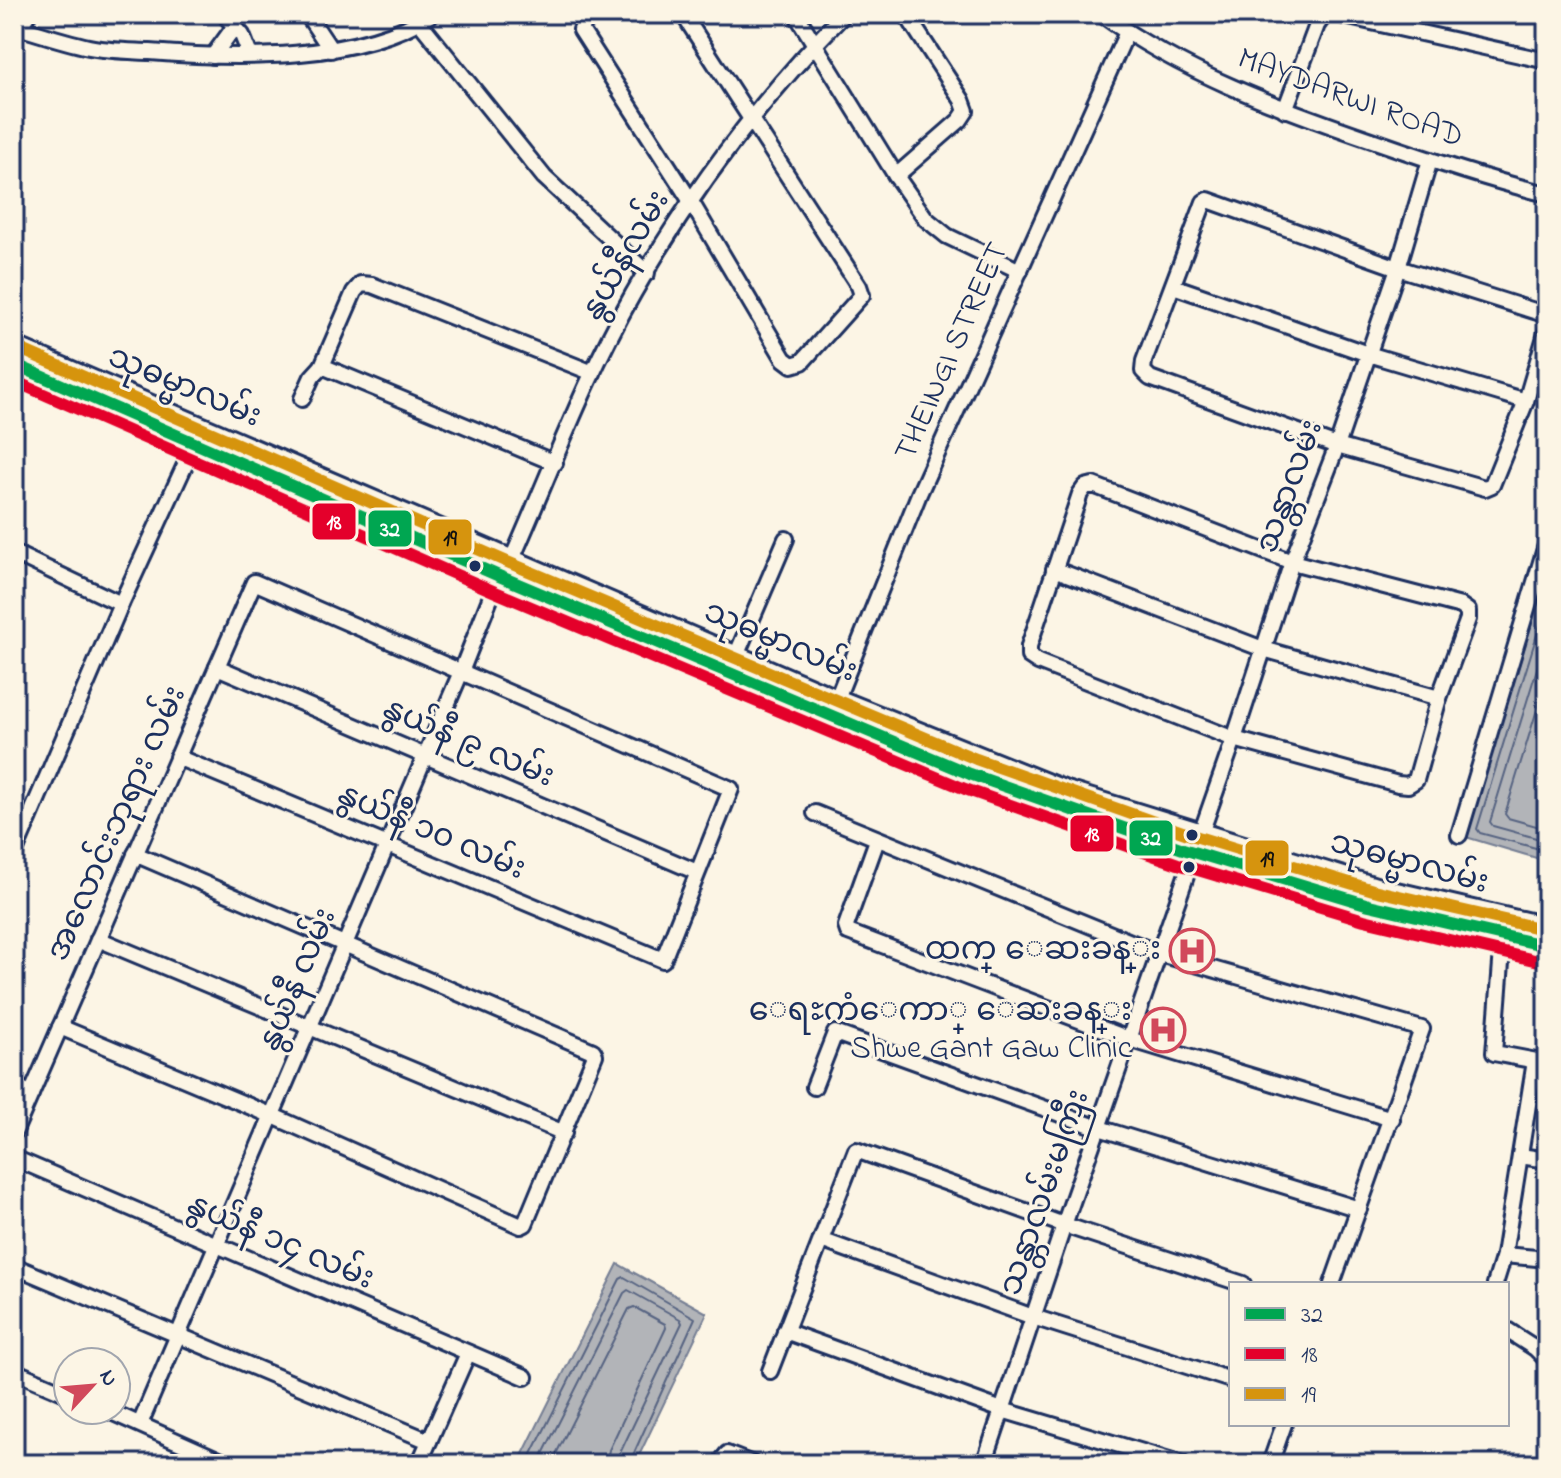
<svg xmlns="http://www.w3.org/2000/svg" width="1561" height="1478" viewBox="0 0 1561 1478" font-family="'Indie Flower','Noto Sans Myanmar',sans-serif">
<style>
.water{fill:#b2b4b8;stroke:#767f94;stroke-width:2}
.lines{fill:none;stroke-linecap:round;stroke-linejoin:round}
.shore{stroke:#576482;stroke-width:2}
.minor-casing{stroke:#1b2f5e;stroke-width:20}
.major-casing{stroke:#1b2f5e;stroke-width:22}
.minor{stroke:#fcf5e5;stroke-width:14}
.major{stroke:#fcf5e5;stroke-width:16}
.bus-1-casing{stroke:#fcf5e5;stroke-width:18}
.bus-2-casing{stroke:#fcf5e5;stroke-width:18}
.bus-3-casing{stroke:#fcf5e5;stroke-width:18}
.bus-1{stroke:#00a651;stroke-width:12}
.bus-2{stroke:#e4002b;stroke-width:12}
.bus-3{stroke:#d6940e;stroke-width:12}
.bus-dot{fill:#1b2f5e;stroke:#fcf5e5;stroke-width:3}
.labels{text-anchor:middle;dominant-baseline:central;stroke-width:6;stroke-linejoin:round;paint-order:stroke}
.street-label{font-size:32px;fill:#1b2f5e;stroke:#fcf5e5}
.poi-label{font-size:32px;fill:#1b2f5e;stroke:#fcf5e5;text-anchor:end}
.line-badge{stroke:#fcf5e5;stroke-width:3}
.badge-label{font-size:22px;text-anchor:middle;font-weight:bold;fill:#fff}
.pale-badge-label{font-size:22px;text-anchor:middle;font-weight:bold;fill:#111}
</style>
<rect width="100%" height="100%" fill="#fcf5e5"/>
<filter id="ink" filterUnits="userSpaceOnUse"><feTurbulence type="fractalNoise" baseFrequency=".0125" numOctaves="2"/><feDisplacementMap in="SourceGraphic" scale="16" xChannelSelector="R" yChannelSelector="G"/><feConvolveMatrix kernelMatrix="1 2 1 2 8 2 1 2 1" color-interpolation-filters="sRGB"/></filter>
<g filter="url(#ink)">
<g class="water">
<polygon points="1547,575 1547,845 1543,860 1466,837"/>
<polygon points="618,1264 707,1313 635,1464 518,1464"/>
</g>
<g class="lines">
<g class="shore">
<polyline points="1547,602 1477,829 1480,833 1547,851"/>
<polyline points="1547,636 1490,822 1493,826 1547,841"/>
<polyline points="1547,677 1505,814 1508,818 1547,829"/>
<polyline points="527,1464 620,1279 624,1277 695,1318 629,1464"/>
<polyline points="538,1464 624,1293 628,1290 680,1319 682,1323 620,1453 619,1464"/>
<polyline points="551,1464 629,1309 634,1307 665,1324 666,1328 609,1450 606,1464"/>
</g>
<g class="minor-casing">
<g id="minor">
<polyline points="224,14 242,35 250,55"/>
<polyline points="307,14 331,50"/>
<polyline points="413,14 544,177 647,273"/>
<polyline points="597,14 584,23 581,30 690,200 784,359 792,365 802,362 862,295 859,286 683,14"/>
<polyline points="796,14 896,176 926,219 947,236 1020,271"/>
<path d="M1101,14c82,59 175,93 271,126 57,20 116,40 175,54"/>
<path d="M18,27c23,7 47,15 71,20 20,4 41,4 61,5 86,7 208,10 282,-38"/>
<polyline points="213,56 235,26"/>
<polyline points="1285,110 1317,25 1325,14 1340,15 1547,61"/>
<polyline points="896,176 960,120 966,111 962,100 906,14"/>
<polyline points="1173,286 1368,354 1526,401"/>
<polyline points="1547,315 1398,268 1208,200 1204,202 1144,361 1143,371 1150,378 1337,446 1485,488 1492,485 1526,401 1547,330"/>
<polyline points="322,366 354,292 361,284 372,285 593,373"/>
<polyline points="302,399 312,377 322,366 555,463"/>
<polygon points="1093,485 1292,562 1461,606 1468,611 1468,619 1439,698 1416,780 1408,785 1398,784 1234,739 1038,662 1029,656 1029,646 1080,494 1085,487"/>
<polyline points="14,553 121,604"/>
<polyline points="1054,569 1263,649 1439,698"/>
<polyline points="736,656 786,539"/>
<polyline points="217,667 697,872"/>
<polyline points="830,716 919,494 1127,32"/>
<polyline points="815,813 1160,954 1422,1029 1332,1284"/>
<polyline points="1459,835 1547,542"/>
<polyline points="877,840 846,926 848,932 1129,1039 1392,1119"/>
<polyline points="14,854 121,604 196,441"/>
<polyline points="1503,937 1494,1053 1547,1063"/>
<polyline points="98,939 564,1133"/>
<polyline points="60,1027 273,1116 521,1226 525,1224 595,1055 593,1051 135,854"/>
<polyline points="14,1085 31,1094"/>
<polyline points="814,1087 835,1033 1099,1128 1359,1209"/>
<polyline points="14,1133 254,582 731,789 663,960 177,757"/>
<polyline points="1520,1156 1547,1160"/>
<polyline points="14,1158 525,1377"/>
<polyline points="821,1240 1033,1317 1231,1380"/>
<polyline points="1504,1255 1547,1259"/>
<polyline points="14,1266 429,1441"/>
<polyline points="1495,1284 1504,1255 1535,1061"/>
<polyline points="1507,1330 1535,1348 1547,1360"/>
<polyline points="785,1331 1002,1410 1183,1464"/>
<polyline points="14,1371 68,1394"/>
<polyline points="770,1371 856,1150 1064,1225 1243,1284"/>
<polyline points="107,1410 228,1464"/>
<path d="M140,1424l321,-752 38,-96 13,-17c39,-88 73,-181 121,-265 59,-104 127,-194 211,-280"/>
<polyline points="419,1464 468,1353"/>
<polyline points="719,1464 727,1454 753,1464"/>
<polyline points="984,1464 1064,1225 1234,739 1292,562 1337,446 1398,268 1430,160"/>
<polyline points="1270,1464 1284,1424"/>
</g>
</g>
<g class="major-casing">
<g id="major">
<polyline points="14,33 27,14"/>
<polyline points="14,345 837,698 1066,790 1379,887 1547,926"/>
<polyline points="14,364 499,576 970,774 1183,849 1369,905 1547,946"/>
</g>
</g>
<use href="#minor" class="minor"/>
<use href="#major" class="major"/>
<g class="bus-1-casing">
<polyline id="bus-1" points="14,364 499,576 970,774 1183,849 1369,905 1547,946"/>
</g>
<g class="bus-2-casing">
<polyline id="bus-2" points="14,381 493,591 965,789 1178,864 1364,920 1543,962"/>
</g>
<g class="bus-3-casing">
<polyline id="bus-3" points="20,349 505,561 976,759 1188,834 1373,890 1547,930"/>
</g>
<use href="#bus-1" class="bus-1"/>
<use href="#bus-2" class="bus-2"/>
<use href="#bus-3" class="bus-3"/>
</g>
</g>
<defs>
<g id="hospital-ring" transform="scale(2.3)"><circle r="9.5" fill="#fcf5e5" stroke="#d1495b" stroke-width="1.5"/><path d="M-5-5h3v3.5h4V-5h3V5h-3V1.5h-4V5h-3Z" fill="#d1495b"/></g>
</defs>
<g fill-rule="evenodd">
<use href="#hospital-ring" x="1192" y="951"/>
<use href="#hospital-ring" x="1163" y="1030"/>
</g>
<g class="bus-dot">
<circle cx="475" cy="566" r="7"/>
<circle cx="1192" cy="835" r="7"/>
<circle cx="1189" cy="867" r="7"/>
</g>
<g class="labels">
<g class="street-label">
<text transform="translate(1350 99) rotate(20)">MAYDARWI ROAD</text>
<text transform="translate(627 256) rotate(-60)">နွယ်နီလမ်း</text>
<text transform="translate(953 352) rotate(-66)">THEINGI STREET</text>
<text transform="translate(184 388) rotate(23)">သုဓမ္မာလမ်း</text>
<text transform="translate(1291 487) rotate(-70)">သန္တာလမ်း</text>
<text transform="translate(780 643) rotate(23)">သုဓမ္မာလမ်း</text>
<text transform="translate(468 744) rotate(23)">နွယ်နီ ၉ လမ်း</text>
<text transform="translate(118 824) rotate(-66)">အလောင်းဘုရား လမ်း</text>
<text transform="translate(431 833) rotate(23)">နွယ်နီ ၁၀ လမ်း</text>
<text transform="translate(1409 864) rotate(15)">သုဓမ္မာလမ်း</text>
<text transform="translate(299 980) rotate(-67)">နွယ်နီ လမ်း</text>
<text transform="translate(1046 1193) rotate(-71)">သန္တာလမ်းမကြီး</text>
<text transform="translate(280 1243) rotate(23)">နွယ်နီ ၁၄ လမ်း</text>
</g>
<g class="poi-label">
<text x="1161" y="951">ထက္ ေဆးခန္း</text>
<text x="1132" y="1012">ေရႊကံေကာ္ ေဆးခန္း<tspan x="1132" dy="37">Shwe Gant Gaw Clinic</tspan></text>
</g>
</g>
<g class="line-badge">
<rect x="311" y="502" width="46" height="39" rx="8" fill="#e4002b"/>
<rect x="367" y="509" width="46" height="39" rx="8" fill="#00a651"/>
<rect x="427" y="518" width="46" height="38" rx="8" fill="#d6940e"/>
<rect x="1069" y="814" width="46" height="39" rx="8" fill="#e4002b"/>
<rect x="1128" y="819" width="46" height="38" rx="8" fill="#00a651"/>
<rect x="1244" y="839" width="46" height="38" rx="8" fill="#d6940e"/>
</g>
<g class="badge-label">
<text x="334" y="529">18</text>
<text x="390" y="536">32</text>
<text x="1092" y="841">18</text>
<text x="1151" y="845">32</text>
</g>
<g class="pale-badge-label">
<text x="450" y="545">19</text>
<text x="1267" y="866">19</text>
</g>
<rect width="1561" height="1478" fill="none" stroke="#fcf5e5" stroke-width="48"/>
<rect x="24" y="24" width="1513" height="1430" fill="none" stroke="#1b2f5e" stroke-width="3" filter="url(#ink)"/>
<rect x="1229" y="1282" width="280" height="144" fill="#fcf5e5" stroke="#a2a6af" stroke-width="2"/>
<rect x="1245" y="1308" width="40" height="12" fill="#00a651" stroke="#a2a6af" stroke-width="2"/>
<text x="1301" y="1322" font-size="24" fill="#1b2f5e">32</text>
<rect x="1245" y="1348" width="40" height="12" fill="#e4002b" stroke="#a2a6af" stroke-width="2"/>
<text x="1301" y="1362" font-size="24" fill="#1b2f5e">18</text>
<rect x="1245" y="1388" width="40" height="12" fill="#d6940e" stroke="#a2a6af" stroke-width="2"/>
<text x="1301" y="1402" font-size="24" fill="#1b2f5e">19</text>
<g transform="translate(92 1386) rotate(64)"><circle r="38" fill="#fcf5e5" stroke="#a2a6af" stroke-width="2"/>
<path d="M0-6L14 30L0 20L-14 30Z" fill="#d1495b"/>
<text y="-12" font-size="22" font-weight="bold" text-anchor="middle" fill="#1b2f5e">N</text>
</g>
</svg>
